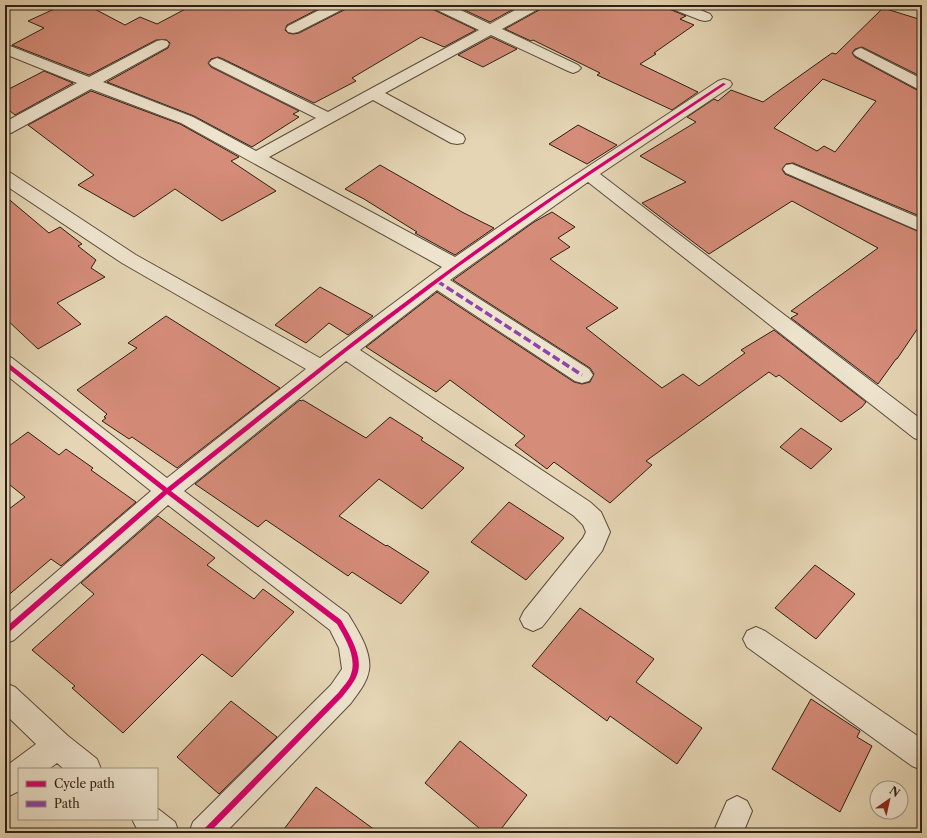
<svg xmlns="http://www.w3.org/2000/svg" width="927" height="838" viewBox="0 0 927 838" font-family="'Libre Caslon Text',serif">
<style>
.building{fill:#d58c79;stroke:#2d1f14;fill-rule:evenodd}
.lines{fill:none;stroke-linecap:round;stroke-linejoin:round}
.minor-casing{stroke:#5b4c3c;stroke-width:2}
.minor{fill:#eee4ce;fill-rule:evenodd}
.quiet{stroke:#8e44ad;stroke-width:3.5;stroke-dasharray:8 3.5;stroke-linecap:butt}
.cycleway-casing{stroke:#eee4ce;stroke-width:3}
.cycleway{fill:#d6006c;fill-rule:evenodd}
</style>
<rect width="100%" height="100%" fill="#e5d5b4"/>
<filter id="stains"><feTurbulence type="fractalNoise" baseFrequency=".005" numOctaves="4"/><feColorMatrix values="0 0 0 0 .2 0 0 0 0 .09 0 0 0 0 .02 0 0 0 .5 -.17"/></filter>
<radialGradient id="worn" r=".72"><stop offset=".6" stop-color="#630" stop-opacity="0"/><stop offset="1" stop-color="#630" stop-opacity=".3"/></radialGradient>
<g class="building">
<polygon points="63,5 87,5 125,25 140,17 157,24 193,5 326,5 287,25 285,30 288,33 293,34 299,33 346,9 348,5 430,5 432,9 476,30 444,47 421,37 352,78 356,81 314,103 223,59 218,57 211,59 208,63 211,67 299,111 293,114 299,117 252,147 194,116 107,82 168,48 170,43 167,40 156,40 89,75 12,45 44,28 28,21"/>
<polygon points="454,5 521,5 490,22"/>
<polygon points="543,5 667,5 669,9 686,16 680,19 694,25 654,53 656,54 640,64 698,92 672,110 597,75 600,73 533,40 531,41 505,29 541,9"/>
<path d="M883,8l39,12v57l-60,-30 -7,2 -3,4 3,4 60,32 7,2v126l-129,-54 -7,1 -4,5 3,5 137,59v89l-25,37h-1l-18,25 -87,-66 7,-4 -7,-3 87,-63 -86,-47 -83,53 -67,-51 44,-21 -46,-26 56,-34 -9,-5 27,-18 4,2 13,-11 32,12 69,-49 4,1zM823,79l53,22 -41,51 -11,-6 -7,5 -43,-23z"/>
<polygon points="491,37 517,49 483,67 458,55"/>
<polygon points="44,71 73,83 15,115 5,107 5,91"/>
<polygon points="91,91 180,124 239,157 231,161 276,191 222,221 175,189 134,217 78,185 94,175 28,125"/>
<polygon points="578,125 617,145 587,164 549,144"/>
<polygon points="380,165 462,212 494,228 455,255 415,233 417,232 364,199 345,189"/>
<polygon points="5,196 49,233 60,227 82,244 78,246 96,260 91,268 105,277 57,303 81,324 38,349 5,318"/>
<polygon points="552,212 575,227 558,238 570,247 550,259 618,308 586,328 662,388 683,374 699,386 745,353 741,350 774,330 866,402 862,407 841,422 779,375 776,377 769,372 646,461 652,465 610,503 554,462 547,469 515,445 525,436 450,380 436,392 366,347 437,292 574,382 582,384 590,382 594,374 590,368 453,280 534,222"/>
<polygon points="320,287 373,316 348,335 329,323 306,343 275,325"/>
<polygon points="166,316 280,388 177,468 132,437 129,439 102,421 106,418 104,417 107,414 77,390 137,348 128,343"/>
<polygon points="300,400 301,401 303,400 366,438 390,417 423,438 421,440 464,468 422,509 379,479 339,516 386,546 387,545 429,572 401,604 352,572 348,576 266,520 258,527 195,484"/>
<polygon points="801,428 832,449 811,469 780,447"/>
<polygon points="28,432 59,455 66,449 93,468 91,470 136,502 61,566 51,559 5,598 5,512 25,497 5,481 5,449"/>
<polygon points="509,502 564,538 526,580 471,542"/>
<polygon points="158,516 215,558 207,565 254,599 263,589 294,612 232,677 202,654 123,733 72,688 75,686 32,650 94,594 81,583"/>
<polygon points="815,565 855,594 816,639 775,608"/>
<polygon points="580,608 654,659 636,682 702,728 677,764 610,716 607,721 532,666"/>
<polygon points="811,699 860,731 857,737 872,746 840,812 772,769"/>
<polygon points="231,701 277,737 219,794 177,757"/>
<polygon points="460,741 527,795 498,833 485,833 425,783"/>
<polygon points="316,787 379,833 281,833"/>
</g>
<g class="lines">
<g class="minor-casing">
<g id="minor">
<polygon points="329,5 347,5 345,8 298,32 293,33 288,32 286,29 288,26"/>
<path d="M431,5h19l40,19 34,-19h18l-2,3 -38,21 76,36 3,3 -3,3 -5,2 -5,-2 -77,-36 -106,58 78,42 2,4 -2,4 -6,1 -6,-1 -78,-43 -104,57 186,100 96,-66 167,-110 6,-2 6,2 2,3 -2,3 -130,87 322,246v21l-8,-3 -326,-256 -138,98 139,89 4,6 -4,6 -7,2 -7,-2 -138,-91 -77,60 230,152 11,10 9,20 -8,19 -60,76 -9,4 -9,-4 -4,-8 4,-8 59,-73 3,-6 -3,-7 -9,-9 -228,-155 -162,130 164,123c9,15 24,37 21,56 -2,13 -11,23 -18,33l-126,130h-36l4,-11 138,-137 11,-16 -3,-21 -9,-18 -162,-125 -154,135 -9,4v-28l146,-125 -146,-117v-19l7,3 155,120 139,-109 -184,-106 -117,-78v-13l6,1 125,82 184,103 122,-91 -261,-144 -90,-34 -80,44 -6,1v-12l72,-39 -72,-29v-10l84,33 68,-36 5,-1 5,1 2,3 -2,3 -64,35 90,35 63,34 60,-33 -104,-52 -3,-3 3,-3 5,-2 5,2 106,52 151,-82 -46,-22z"/>
<polygon points="668,5 688,5 710,14 712,17 710,20 705,21 700,20 670,8"/>
<polygon points="861,48 922,79 922,90 916,88 856,56 853,53 856,50"/>
<polygon points="792,164 922,219 922,232 786,173 783,169 786,165"/>
<polygon points="756,627 765,631 922,739 922,770 912,766 747,647 743,639 747,631"/>
<polygon points="5,683 15,687 68,736 97,759 101,769 64,769 57,763 49,769 19,769 19,791 5,798 5,767 36,744 5,714"/>
<polygon points="737,796 747,801 752,811 743,833 713,833 727,801"/>
<polygon points="157,808 175,822 179,833 141,833 137,829 132,819 157,819"/>
</g>
</g>
<use href="#minor" class="minor"/>
<polyline class="quiet" points="437,281 582,375"/>
<g class="cycleway-casing">
<path id="cycleway" d="M723,83l3,1 -168,112 -100,71 -111,84 -176,140 170,129c9,16 23,37 16,55 -3,8 -9,14 -14,21l-134,137h-8l1,-2 137,-139c4,-6 10,-11 12,-18 6,-17 -6,-36 -14,-50l-170,-130 -160,140 -2,1v-7l158,-137 -158,-125v-5l2,1 160,126c95,-75 189,-151 287,-222 87,-65 179,-123 269,-183z"/>
</g>
<use href="#cycleway" class="cycleway"/>
</g>
<rect width="927" height="838" fill="none" stroke="#e5d5b4" stroke-width="20"/>
<rect x="6" y="6" width="915" height="826" fill="none" stroke="#2d1f14" stroke-width="2"/>
<rect x="10" y="10" width="907" height="818" fill="none" stroke="#2d1f14"/>
<rect x="18" y="768" width="140" height="52" fill="#eee4ce" stroke="#a19584"/>
<rect x="26" y="781" width="20" height="6" fill="#d6006c" stroke="#a19584"/>
<text x="54" y="788" font-size="12" fill="#2d1f14">Cycle path</text>
<rect x="26" y="801" width="20" height="6" fill="#8e44ad" stroke="#a19584"/>
<text x="54" y="808" font-size="12" fill="#2d1f14">Path</text>
<g transform="translate(889 800) rotate(34)"><circle r="19" fill="#eee4ce" stroke="#a19584"/>
<path d="M0-3L7 15L0 10L-7 15Z" fill="#8f2418"/>
<text y="-6" font-size="11" font-weight="bold" text-anchor="middle" fill="#2d1f14">N</text>
</g>
<rect width="100%" height="100%" filter="url(#stains)"/>
<rect width="100%" height="100%" fill="url(#worn)"/>
</svg>
